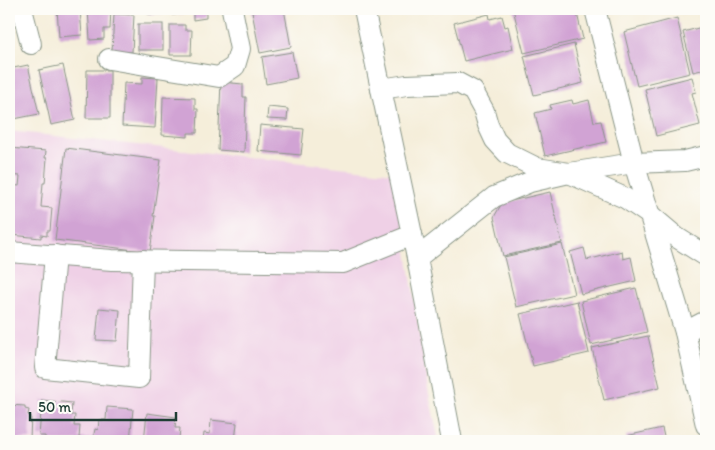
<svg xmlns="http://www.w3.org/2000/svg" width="715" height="450" viewBox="0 0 715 450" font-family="Itim,sans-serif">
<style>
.built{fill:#efd0e6}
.building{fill:#d1a3d4}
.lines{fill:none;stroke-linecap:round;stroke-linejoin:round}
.minor-casing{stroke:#8a9687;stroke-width:22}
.minor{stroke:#fff;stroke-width:20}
</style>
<rect width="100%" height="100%" fill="#fdfcf7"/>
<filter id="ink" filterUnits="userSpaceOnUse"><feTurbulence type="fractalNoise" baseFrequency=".02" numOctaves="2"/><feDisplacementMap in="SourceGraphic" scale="10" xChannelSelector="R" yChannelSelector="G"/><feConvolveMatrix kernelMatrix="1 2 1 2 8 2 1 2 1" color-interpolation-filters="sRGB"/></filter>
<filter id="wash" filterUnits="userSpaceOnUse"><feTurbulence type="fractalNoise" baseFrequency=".0096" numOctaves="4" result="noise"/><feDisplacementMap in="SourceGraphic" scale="20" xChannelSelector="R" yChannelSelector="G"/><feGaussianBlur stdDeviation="1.12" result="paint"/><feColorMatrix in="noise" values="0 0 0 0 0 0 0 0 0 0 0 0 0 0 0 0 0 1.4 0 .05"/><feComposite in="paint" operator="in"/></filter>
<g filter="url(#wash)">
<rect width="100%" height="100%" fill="#f5eeda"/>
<polygon class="built" points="9,131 395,173 428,389 439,441 9,441"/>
<g id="blocks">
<g class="building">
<polygon points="57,9 80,9 82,35 59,37"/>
<polygon points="88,9 111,9 110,29 104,29 104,39 90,40"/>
<rect x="115" y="9" width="18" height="2"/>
<rect x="148" y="9" width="18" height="5"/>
<polygon points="172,9 206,9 206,18 193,20 193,13 172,15"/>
<polygon points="271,9 284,9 291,47 260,53 252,12"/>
<polygon points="513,9 576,9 583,39 524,53"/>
<polygon points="114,14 134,15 132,52 112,51"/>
<polygon points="489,14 490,19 502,16 505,27 508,26 513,49 464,61 454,23"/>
<polygon points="677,18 690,73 637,86 624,32"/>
<rect x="138" y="24" width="25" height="26"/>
<polygon points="170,25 185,25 185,30 192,30 191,55 170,55"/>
<polygon points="706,26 706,69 693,72 683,32"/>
<polygon points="574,44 583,83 534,95 524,56"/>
<polygon points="292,52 297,78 266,84 262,57"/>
<polygon points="28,65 39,114 14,119 9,97 9,69"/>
<polygon points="63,65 75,120 51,125 39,70"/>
<polygon points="87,70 110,70 110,118 86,118"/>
<polygon points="142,77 158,78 155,128 122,126 124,83 142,84"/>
<polygon points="692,77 696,92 692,93 700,125 656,136 645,89"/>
<polygon points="221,82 243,84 243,97 246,97 244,152 218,150"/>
<polygon points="163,97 195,98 195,109 198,109 197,133 188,133 188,137 162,135"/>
<polygon points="572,100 573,104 589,100 594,122 601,121 606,142 545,156 535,113 551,109 550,105"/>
<polygon points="268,107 288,109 287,120 267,119"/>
<polygon points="260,125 304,129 301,155 258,151"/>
<polygon points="9,148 46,151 45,158 47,158 45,183 43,183 41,207 52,208 50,231 47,231 47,236 41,235 41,238 11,235 13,213 9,212 9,185 19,186 20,176 9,175"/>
<polygon points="66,148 161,160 153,216 155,216 150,252 55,240"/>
<polygon points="550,192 562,243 503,256 494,217 502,203"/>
<polygon points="562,244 574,294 516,307 504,257"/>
<polygon points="584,248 587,260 622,251 623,259 631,257 636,281 581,294 570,252"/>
<polygon points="636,288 647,332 591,345 581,301"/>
<polygon points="577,301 589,353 533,366 520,314"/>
<polygon points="99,308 120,310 117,341 96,340"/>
<polygon points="648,336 660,387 604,400 592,348"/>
<polygon points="42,400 72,403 71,415 75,415 74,426 80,426 79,438 93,439 95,429 98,430 99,420 106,420 107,407 133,409 130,441 45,441 45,436 39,436"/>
<polygon points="9,405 25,406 25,409 29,410 28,415 31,416 30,439 17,439 17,441 9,441"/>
<polygon points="147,413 176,417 175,428 180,428 179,439 184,441 144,441"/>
<polygon points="211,420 237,423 235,441 203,441 204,433 210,434"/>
<polygon points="662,428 665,441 627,441 626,436"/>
</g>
</g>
</g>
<g filter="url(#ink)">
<use href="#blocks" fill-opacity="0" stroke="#8a9687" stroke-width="1"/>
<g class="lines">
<g class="minor-casing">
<g id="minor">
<polyline points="22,9 31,44"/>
<polyline points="364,9 417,258 452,441"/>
<polyline points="595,9 634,163 685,332 706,425"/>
<polyline points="109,59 219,77 235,66 240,49 232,9"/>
<polyline points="381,89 407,85 458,83 473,91 484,111 488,125 495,140 507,153 537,168 569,173 625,198 650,215 676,237 706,256"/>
<polyline points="9,252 112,260 343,263 412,235"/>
<polyline points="55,255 45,368 139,378 143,260"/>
<polyline points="417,258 494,197 530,182 569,173 634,163 685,161 706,156"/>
<polyline points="685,332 706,321"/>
</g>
</g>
<use href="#minor" class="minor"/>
</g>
</g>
<rect width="715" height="450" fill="none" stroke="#fdfcf7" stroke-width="30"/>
<path d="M30 412v8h146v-8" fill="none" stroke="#1f3d34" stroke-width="2.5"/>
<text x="38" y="412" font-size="15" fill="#1f3d34" stroke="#fdfcf7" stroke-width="4" paint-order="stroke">50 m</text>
</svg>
